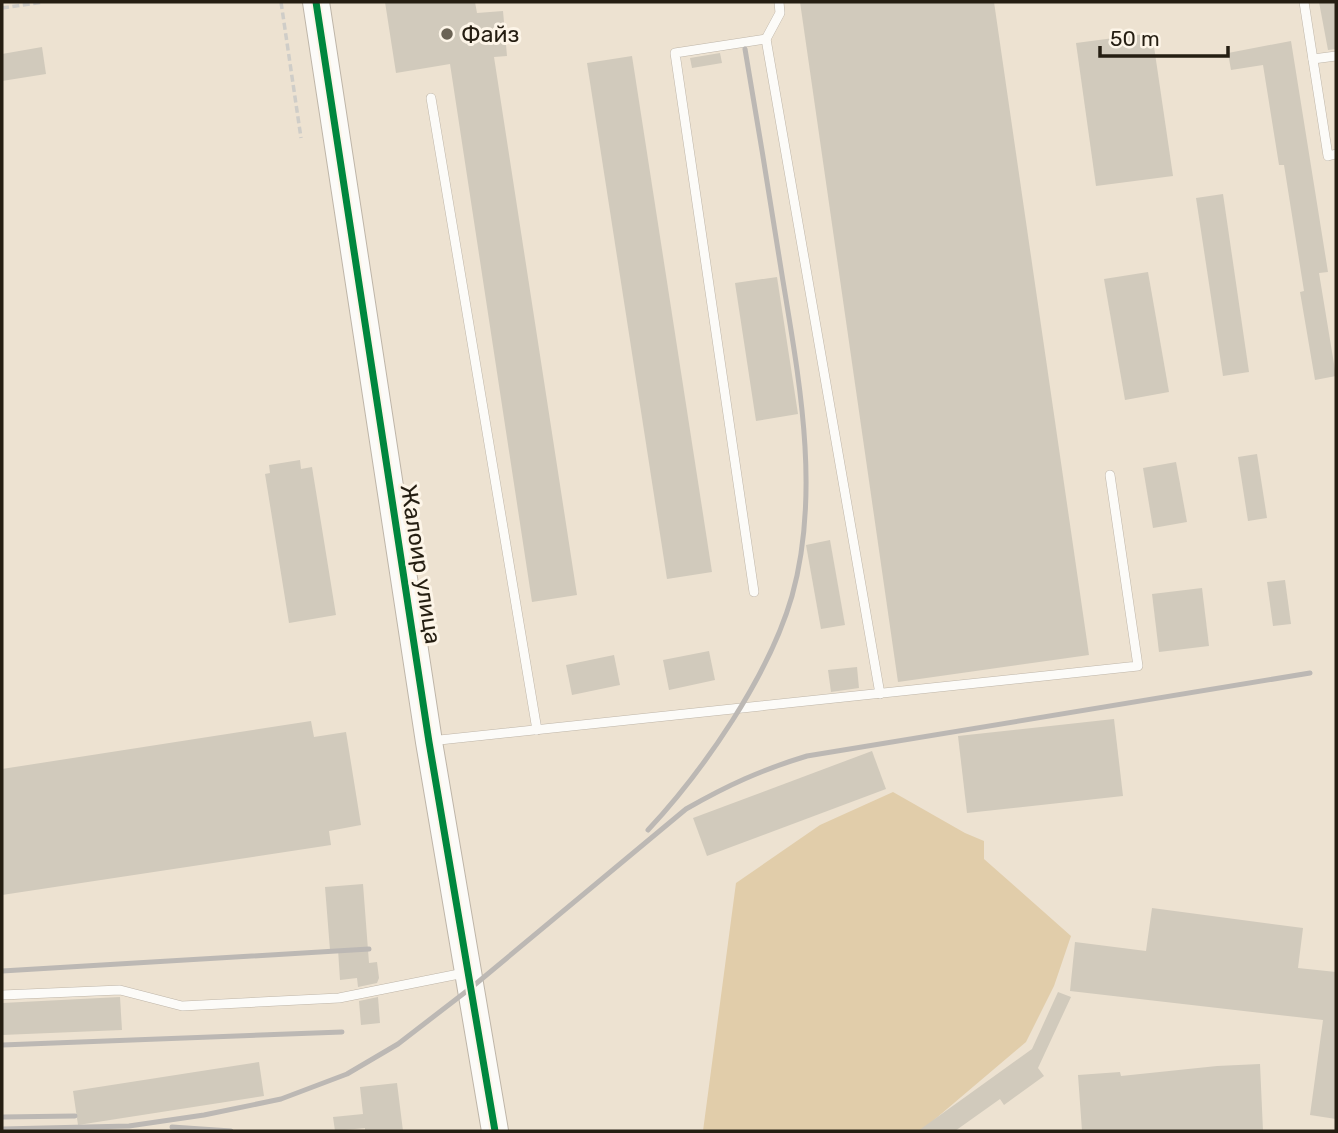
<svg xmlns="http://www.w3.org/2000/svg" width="1338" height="1133" viewBox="0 0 1338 1133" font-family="Rubik,sans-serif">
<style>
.green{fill:#e1cdaa}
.building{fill:#d1cabc}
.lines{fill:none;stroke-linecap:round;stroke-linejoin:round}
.lane-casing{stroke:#beb5a8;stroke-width:10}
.secondary-casing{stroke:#beb5a8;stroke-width:28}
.path{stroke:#cfcdc8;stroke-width:3.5;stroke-dasharray:7 3.5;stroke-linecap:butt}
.lane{stroke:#fcfbf8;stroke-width:9}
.secondary{stroke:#fcfbf8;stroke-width:26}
.rail{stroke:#bcb8b4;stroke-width:5}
.cycleway-casing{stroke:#fdf5e8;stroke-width:11}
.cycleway{stroke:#00873e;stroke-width:7}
.poi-dot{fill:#6b6355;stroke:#fdf5e8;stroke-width:2.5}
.labels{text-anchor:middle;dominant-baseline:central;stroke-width:6;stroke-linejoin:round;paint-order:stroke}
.poi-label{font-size:23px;fill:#251e12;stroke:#fdf5e8;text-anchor:start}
.street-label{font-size:23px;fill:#251e12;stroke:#fdf5e8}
</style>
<rect width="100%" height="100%" fill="#ede2d1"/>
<polygon class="green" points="893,792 965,833 984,841 984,859 1071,936 1054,986 1026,1042 921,1131 703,1131 736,883 820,825"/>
<g class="building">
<polygon points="385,2 475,2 477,13 503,11 507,56 494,57 577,595 532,602 450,64 396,73"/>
<polygon points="800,2 994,2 1089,655 898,682"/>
<polygon points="1319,2 1336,2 1336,49 1328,50"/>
<polygon points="1152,33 1173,176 1096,186 1076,43"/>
<polygon points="1291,41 1328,272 1319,273 1336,376 1315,380 1300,292 1304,291 1284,165 1279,165 1263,65 1231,70 1228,53"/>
<polygon points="42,47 46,74 2,81 2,54"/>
<polygon points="720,53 722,63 692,68 690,58"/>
<polygon points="632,56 712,572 667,579 587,63"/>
<polygon points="1223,194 1249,372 1223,376 1196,198"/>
<polygon points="1148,272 1169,392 1125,400 1104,279"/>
<polygon points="777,277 798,414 756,421 735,283"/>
<polygon points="1257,454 1267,518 1248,521 1238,457"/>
<polygon points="300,460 301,469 312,467 336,615 289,623 265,474 270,473 269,465"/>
<polygon points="1176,462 1187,522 1153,528 1143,468"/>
<polygon points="830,540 845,625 821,629 806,545"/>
<polygon points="1285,580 1291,624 1273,626 1267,582"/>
<polygon points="1202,588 1209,646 1159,652 1152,594"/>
<polygon points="709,651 715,680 669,690 663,660"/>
<polygon points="614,655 620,685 572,695 566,665"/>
<polygon points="857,667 859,688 831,692 828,670"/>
<polygon points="1114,719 1123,796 967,813 958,736"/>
<polygon points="311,721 314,737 346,732 361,825 329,831 331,845 2,895 2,769"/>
<polygon points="872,751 886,789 707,856 693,818"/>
<polygon points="363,884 369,963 377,962 379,978 377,983 358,987 357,978 340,980 338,949 330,950 325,887"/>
<polygon points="1152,908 1303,928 1298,968 1336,972 1336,1119 1310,1115 1323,1020 1070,991 1075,942 1146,951"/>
<polygon points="1058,992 1071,997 1038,1068 1044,1076 1004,1105 1000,1099 955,1131 918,1131 1032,1049"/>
<polygon points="120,997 122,1030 2,1035 2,1003"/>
<polygon points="378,997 380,1023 361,1025 359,1001"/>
<polygon points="259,1062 264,1096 78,1125 73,1091"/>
<polygon points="1260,1064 1263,1131 1082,1131 1078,1075 1120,1072 1121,1076 1217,1066"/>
<polygon points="397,1083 403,1131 365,1131 365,1128 335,1131 333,1117 363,1114 360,1087"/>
</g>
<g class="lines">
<g class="lane-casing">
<g id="lane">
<polyline points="1304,2 1328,156 1336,154"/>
<polyline points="766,39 880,694"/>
<polyline points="1313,59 1336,56"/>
<polyline points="431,98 537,730"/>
<polyline points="754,592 675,53 766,39 780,13 779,2"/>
<polyline points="430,741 1138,666 1110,475"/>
<polyline points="2,995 120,990 182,1006 339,998 464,973"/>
</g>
</g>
<g class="secondary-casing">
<polyline id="secondary" points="316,2 429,742 495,1131"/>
</g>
<g class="path">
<polyline points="281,2 301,138"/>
<polyline points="2,8 43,2"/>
</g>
<use href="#lane" class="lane"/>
<use href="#secondary" class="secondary"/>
<g class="rail">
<path d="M648,830c56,-60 121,-154 144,-234 29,-104 7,-217 -10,-321 -12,-75 -24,-151 -37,-226"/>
<polyline points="2,971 369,949"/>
<polyline points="2,1045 342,1032"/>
<polyline points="2,1117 75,1116"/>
<polyline points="172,1127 231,1131"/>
<path d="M2,1129l127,-3 75,-11 77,-16 66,-25 51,-30 74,-57 214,-178c42,-24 75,-39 121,-53l503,-83"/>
</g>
<g class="cycleway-casing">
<polyline id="cycleway" points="316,2 429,742 495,1131"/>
</g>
<use href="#cycleway" class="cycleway"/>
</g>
<circle class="poi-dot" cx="447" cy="34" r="7"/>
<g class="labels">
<g class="poi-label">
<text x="461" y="34">Файз</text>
</g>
<g class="street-label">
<text transform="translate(421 564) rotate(81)">Жалоир улица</text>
</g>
</g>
<rect width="1338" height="1133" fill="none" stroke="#251e12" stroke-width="7"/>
<path d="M1100 46v10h128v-10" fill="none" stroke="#251e12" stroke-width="3.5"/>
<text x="1110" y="46" font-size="21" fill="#251e12" stroke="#fdf5e8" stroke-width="5" paint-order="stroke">50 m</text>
</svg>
